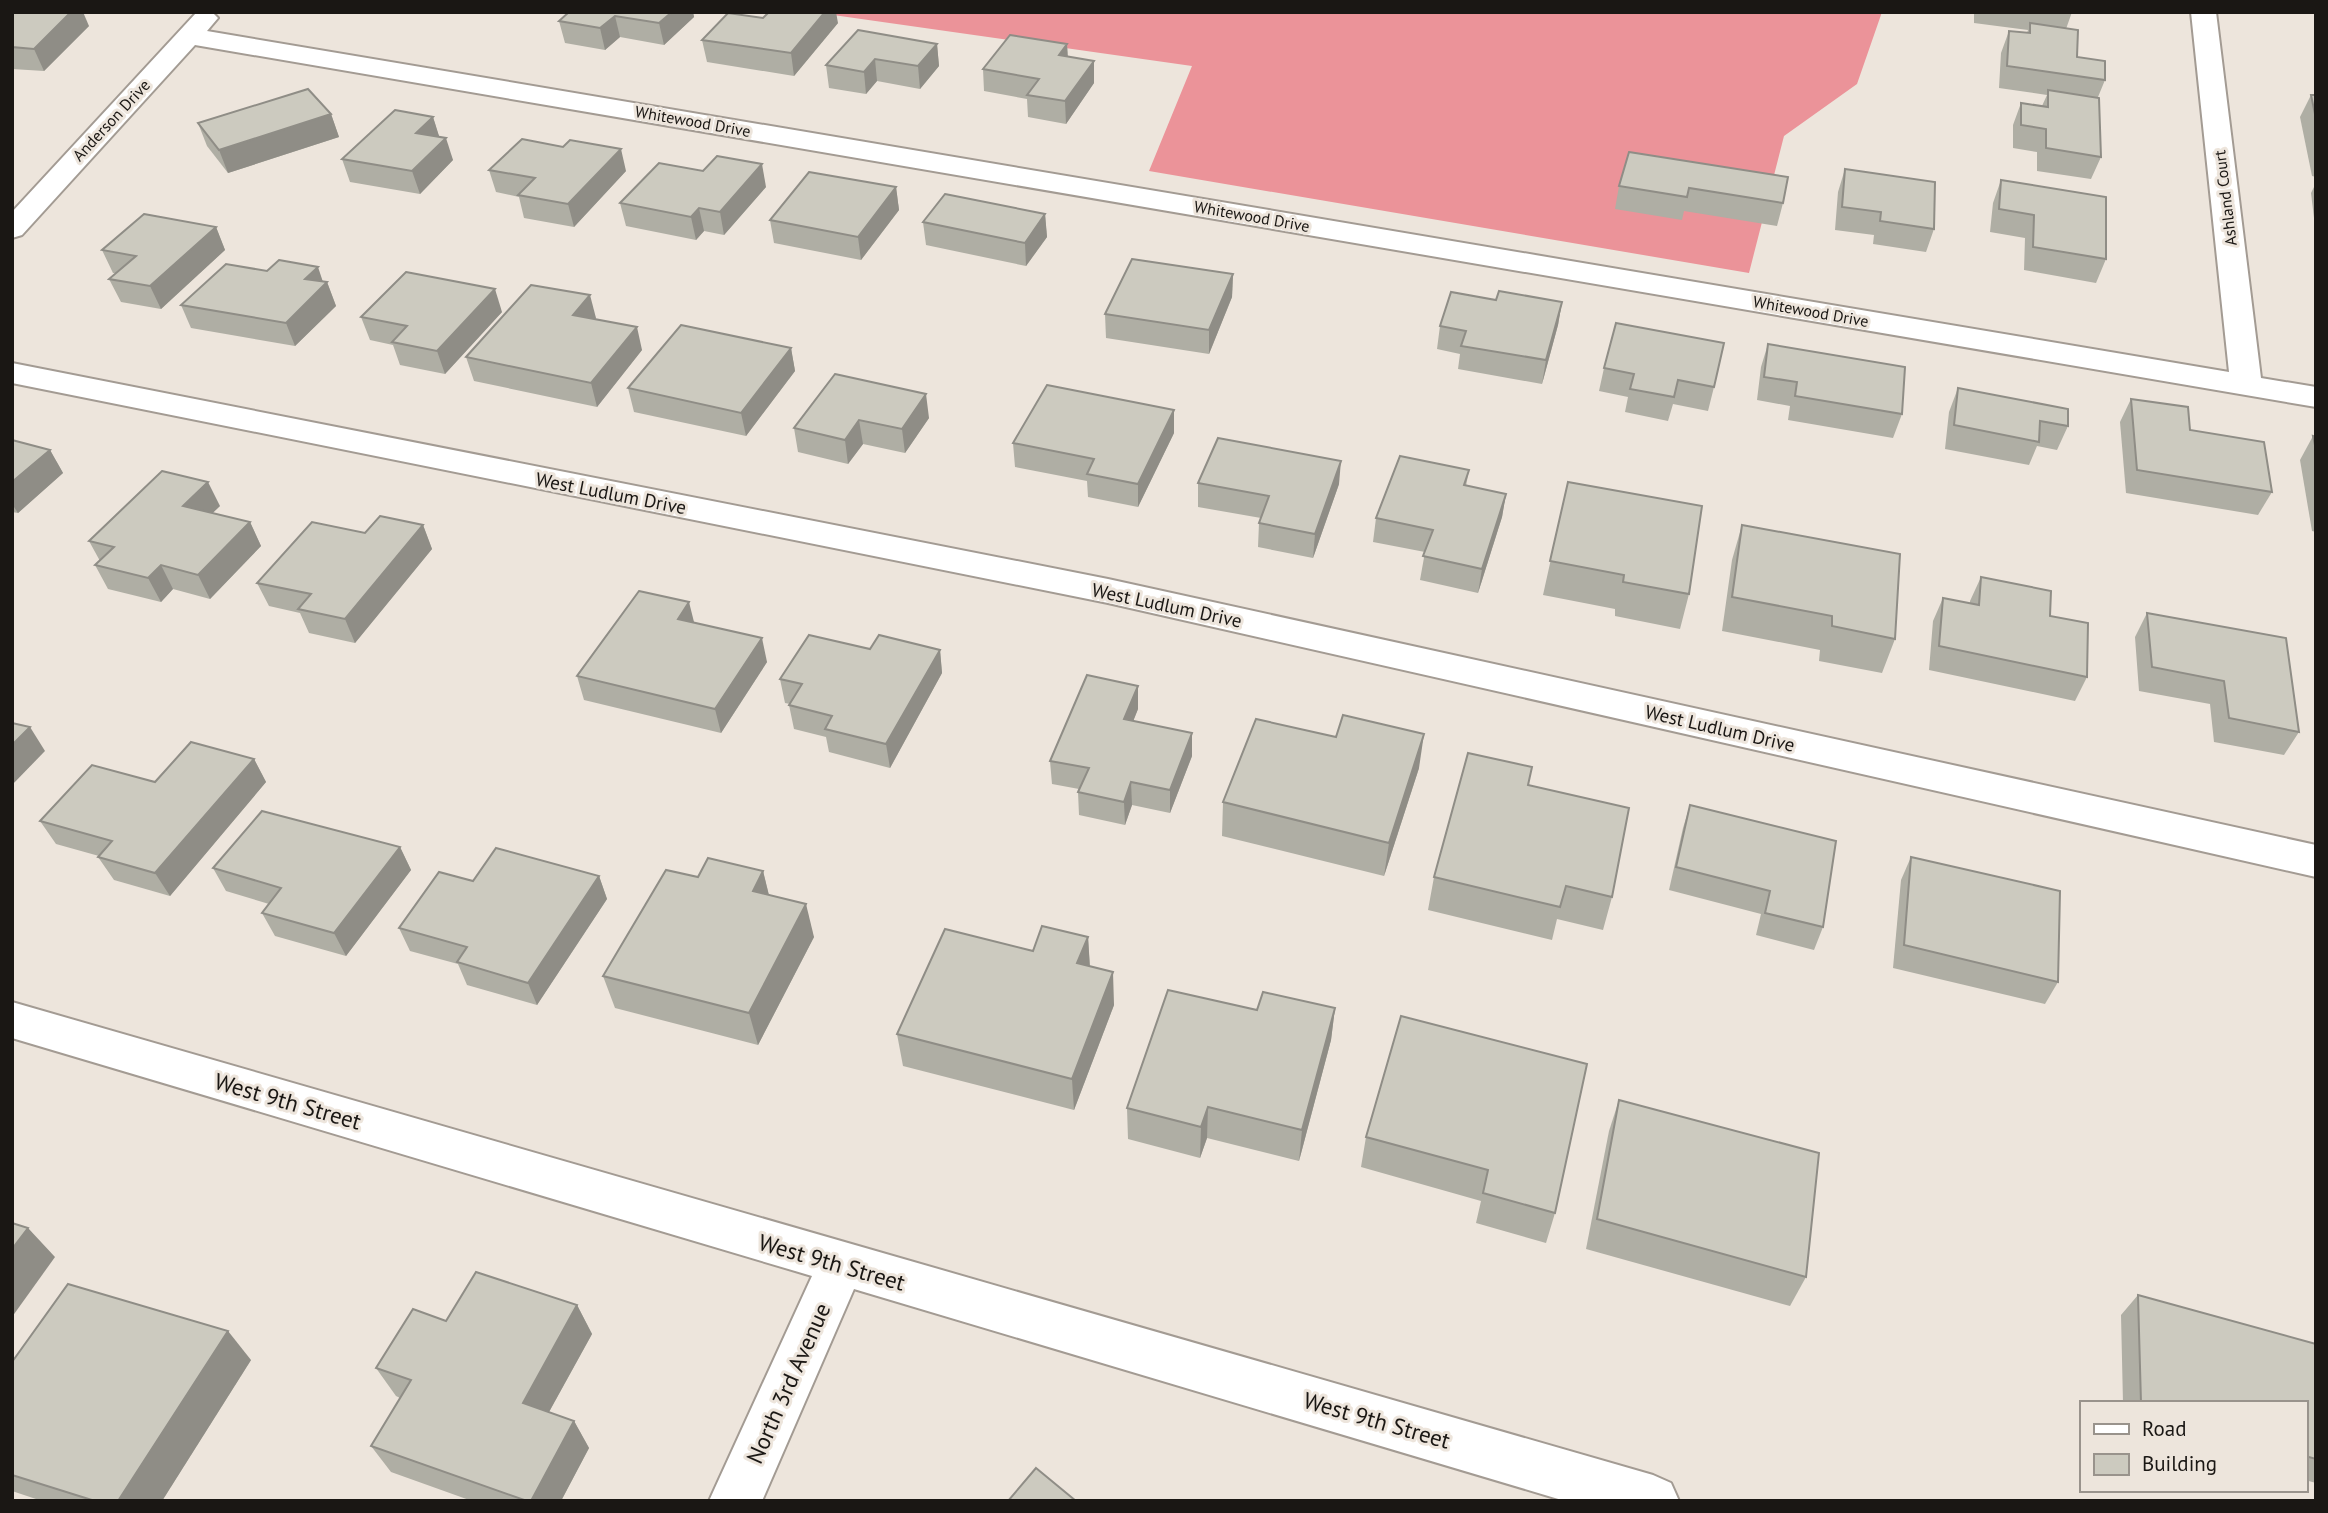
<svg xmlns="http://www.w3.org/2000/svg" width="2328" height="1513" viewBox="0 0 2328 1513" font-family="'PT Sans',sans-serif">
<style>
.forest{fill:#eb9399}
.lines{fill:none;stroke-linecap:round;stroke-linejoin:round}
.minor-casing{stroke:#a39b93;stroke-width:4}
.minor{fill:#fff;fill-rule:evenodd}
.wall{fill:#afaea4}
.shaded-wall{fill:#8f8d86}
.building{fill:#cccabf;stroke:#8f8d86;stroke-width:2}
.labels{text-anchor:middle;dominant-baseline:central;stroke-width:6;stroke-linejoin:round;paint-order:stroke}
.far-street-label{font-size:16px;fill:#1a1714;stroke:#ede5dc}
.street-label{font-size:19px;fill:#1a1714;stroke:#ede5dc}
.near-street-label{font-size:23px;fill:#1a1714;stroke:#ede5dc}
</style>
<rect width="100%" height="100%" fill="#ede5dc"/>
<polygon class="forest" points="812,12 1882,12 1857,84 1784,136 1749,273 1149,171 1192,66"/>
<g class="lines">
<g class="minor-casing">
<g id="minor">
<polygon points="212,12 218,18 207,31 2229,372 2191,12 2216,12 2261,378 2316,387 2316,407 195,45 22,235 12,238 12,212 196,13"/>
<polygon points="12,363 1108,579 2316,845 2316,877 1108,603 12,383"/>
<polygon points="12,1002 1653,1475 1671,1483 1679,1501 1565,1501 854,1289 762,1501 709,1501 812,1276 12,1038"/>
</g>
</g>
<use href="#minor" class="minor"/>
</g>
<g class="wall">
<polygon points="12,12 89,26 44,71 12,69"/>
<polygon points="569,12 693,12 694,17 664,45 620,37 605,50 565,43 559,21"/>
<polygon points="1974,12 2072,12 2066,29 2077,57 2105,80 2098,97 2101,157 2091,179 2037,171 2037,152 2013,148 2013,125 2021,103 2042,106 2047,95 1999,88 2001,53 2009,31 2027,33 2028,30 1974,23"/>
<polygon points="763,18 838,23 794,76 707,62 702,40"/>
<polygon points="937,44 939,66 920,89 877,81 866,94 829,88 826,65"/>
<polygon points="1067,44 1068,57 1094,61 1094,83 1066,124 1028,117 1027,99 984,91 983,69"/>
<polygon points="2311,95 2316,95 2316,177 2312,176 2300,117"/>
<polygon points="331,114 339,137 228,173 207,146 198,123"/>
<polygon points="433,117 439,137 453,160 420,194 350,182 342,159"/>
<polygon points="1629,152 1783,203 1777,226 1684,211 1682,220 1615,209 1619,186"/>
<polygon points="1845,169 1934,229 1926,252 1873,244 1874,235 1835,230 1838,192"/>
<polygon points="489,170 626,171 574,227 524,218 519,197 496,192"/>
<polygon points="2001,180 2106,259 2096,283 2024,270 2025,238 1990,232 1993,203"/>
<polygon points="2316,183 2316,218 2314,218 2311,193"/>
<polygon points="766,187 724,235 704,231 696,240 626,226 620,203"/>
<polygon points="896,187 899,210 861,260 774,243 770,220"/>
<polygon points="1045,214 1047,237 1026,266 926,245 923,222"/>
<polygon points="216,227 225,250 161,309 121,302 109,279 116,273 113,273 102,250"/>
<polygon points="1233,274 1232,297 1209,354 1106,338 1105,314"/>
<polygon points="323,282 327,282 336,306 295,346 191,328 181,305"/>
<polygon points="1496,300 1562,302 1558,325 1542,384 1458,369 1460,354 1437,349 1440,326"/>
<polygon points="502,312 445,374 400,365 393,345 370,340 361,317"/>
<polygon points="596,318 596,319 642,350 597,407 474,381 466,357"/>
<polygon points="1616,323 1714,387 1708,411 1673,404 1668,421 1625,412 1628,397 1599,391 1604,368"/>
<polygon points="1768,344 1902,414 1893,438 1788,420 1790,406 1757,400 1761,367"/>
<polygon points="791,348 795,371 746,436 634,412 628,388"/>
<polygon points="835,374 929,418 905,453 863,444 848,464 798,452 794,428"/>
<polygon points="1958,388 2068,426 2057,450 2037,446 2029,465 1945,449 1949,412"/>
<polygon points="2131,399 2190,430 2272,492 2258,515 2126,493 2120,422"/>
<polygon points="1174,410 1174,433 1138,507 1088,497 1087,481 1015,467 1013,443"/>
<polygon points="2313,436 2316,437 2316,532 2312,531 2300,460"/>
<polygon points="12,440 50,450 63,473 18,513 12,512"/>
<polygon points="1469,470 1466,486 1506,494 1502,517 1478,593 1420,580 1425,552 1373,542 1376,518"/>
<polygon points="1568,482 1689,594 1680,629 1615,616 1615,609 1543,595"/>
<polygon points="1198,483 1339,484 1313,558 1258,547 1259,523 1261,518 1198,507"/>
<polygon points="220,506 212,513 250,522 261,546 210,599 173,589 161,602 108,589 95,565 100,561 89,541"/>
<polygon points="423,525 432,549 355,643 309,633 300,613 269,606 257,583 365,533"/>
<polygon points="1742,525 1895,639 1882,673 1819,661 1820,650 1722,631 1732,560"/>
<polygon points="1981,577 2050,616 2087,677 2075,701 1929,670 1933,621 1943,598 1970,603 1970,601"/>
<polygon points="2147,613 2299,732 2284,755 2214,742 2210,704 2139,691 2135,637"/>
<polygon points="694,623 767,662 721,733 584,700 577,676"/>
<polygon points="870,649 940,650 942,673 890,768 829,752 826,737 794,729 789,705 790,704 785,703 780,679"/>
<polygon points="1138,709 1133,721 1192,756 1170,813 1132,805 1125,825 1079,815 1078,792 1079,789 1052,784 1050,761"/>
<polygon points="1336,737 1419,768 1384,876 1222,836 1223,802"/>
<polygon points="254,759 266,782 170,896 114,880 98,857 99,856 56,844 40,821 155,782"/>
<polygon points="1528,785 1612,897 1603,930 1557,919 1552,940 1428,910 1434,877"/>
<polygon points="1690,805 1823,927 1814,950 1756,935 1761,914 1669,890 1683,828"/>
<polygon points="400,847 411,870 346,956 275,936 262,913 269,904 226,891 213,868"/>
<polygon points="1911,857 2058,982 2045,1004 1893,968 1901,880"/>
<polygon points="763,871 769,895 814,937 758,1045 615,1008 603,976 698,877"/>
<polygon points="599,876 607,899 537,1005 467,985 458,964 410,951 399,928 473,881"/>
<polygon points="1088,937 1090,966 1114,1005 1074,1110 903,1066 897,1034 1033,951"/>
<polygon points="1335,1008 1331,1040 1299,1161 1207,1138 1200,1158 1128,1139 1127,1108 1257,1010"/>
<polygon points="1401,1016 1555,1213 1546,1243 1476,1223 1481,1201 1361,1167 1366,1137"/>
<polygon points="1619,1100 1806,1277 1790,1306 1586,1249 1609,1131"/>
<polygon points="2138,1295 2316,1344 2316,1483 2305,1480 2305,1403 2123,1403 2121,1315"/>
<polygon points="577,1305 592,1334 549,1412 574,1421 589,1448 561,1501 472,1501 391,1472 371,1446 400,1398 396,1396 376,1368 446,1321"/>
<polygon points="251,1360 162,1501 42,1501 12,1491 12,1362"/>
</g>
<g class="shaded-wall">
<polygon points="71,12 83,12 89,26 44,71 34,49"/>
<polygon points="672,12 693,12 694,17 664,45 659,23"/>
<polygon points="825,12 836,12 838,23 794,76 791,53"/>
<polygon points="615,16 620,37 605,50 600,28"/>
<polygon points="937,44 939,66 920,89 918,66"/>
<polygon points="1067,44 1068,66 1059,55"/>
<polygon points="875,59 877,81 866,94 864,72"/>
<polygon points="1094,61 1094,83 1066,124 1065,101"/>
<polygon points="331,114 339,137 228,173 219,150"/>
<polygon points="433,117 440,139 416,133"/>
<polygon points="446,138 453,160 420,194 412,171"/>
<polygon points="621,149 626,171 574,227 568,204"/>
<polygon points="762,164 766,187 724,235 720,212"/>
<polygon points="896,187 899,210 861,260 858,237"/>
<polygon points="699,208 704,231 696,240 691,217"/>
<polygon points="1045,214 1047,237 1026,266 1025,243"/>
<polygon points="216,227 225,250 161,309 150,286"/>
<polygon points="318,267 324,285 327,282 336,306 295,346 286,323 305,279"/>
<polygon points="1233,274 1232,297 1209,354 1209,330"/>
<polygon points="495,289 502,312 445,374 437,351"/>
<polygon points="590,295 596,318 580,339 573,315"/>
<polygon points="1562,302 1558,325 1542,384 1546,360"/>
<polygon points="637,327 642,350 597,407 591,383"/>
<polygon points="791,348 795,371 746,436 741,413"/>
<polygon points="926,394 929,418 905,453 902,429"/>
<polygon points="1174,410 1174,433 1138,507 1138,484"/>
<polygon points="859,420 863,444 848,464 845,440"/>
<polygon points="50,450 63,473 18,513 12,504 12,482"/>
<polygon points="1341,461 1339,484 1313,558 1315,534"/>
<polygon points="208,482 220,506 195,530 183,506"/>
<polygon points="1506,494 1502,517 1478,593 1482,569"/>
<polygon points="250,522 261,546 210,599 198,575"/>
<polygon points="423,525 432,549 355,643 345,619"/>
<polygon points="161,565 173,589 161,602 148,578"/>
<polygon points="689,602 695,626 678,619"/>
<polygon points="762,638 767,662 721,733 715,709"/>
<polygon points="940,650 942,673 890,768 886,744"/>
<polygon points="1138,686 1138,709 1125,742 1124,719"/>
<polygon points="30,727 45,751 12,785 12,745"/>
<polygon points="1192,733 1192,756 1170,813 1170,790"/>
<polygon points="1424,734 1419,768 1384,876 1389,843"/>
<polygon points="254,759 266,782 170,896 155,873"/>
<polygon points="1131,782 1132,805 1125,825 1124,802"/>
<polygon points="400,847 411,870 346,956 334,933"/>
<polygon points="763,871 771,904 753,891"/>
<polygon points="599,876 607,899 537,1005 528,983"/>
<polygon points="806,904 814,937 758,1045 749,1013"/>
<polygon points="1088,937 1090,970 1077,963"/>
<polygon points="1113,972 1114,1005 1074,1110 1072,1079"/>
<polygon points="1335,1008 1331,1040 1299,1161 1302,1130"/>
<polygon points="1208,1107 1207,1138 1200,1158 1201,1127"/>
<polygon points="28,1228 55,1257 12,1317 12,1249"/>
<polygon points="577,1305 592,1334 539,1430 523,1403"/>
<polygon points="228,1331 251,1360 162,1501 118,1501"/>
<polygon points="574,1421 589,1448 561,1501 531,1501"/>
</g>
<g class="building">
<polygon points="12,12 71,12 34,49 12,47"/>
<polygon points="569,12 672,12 659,23 615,16 600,28 559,21"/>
<polygon points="769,12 825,12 791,53 702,40 728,13 763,18"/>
<polygon points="2030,23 2078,30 2077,57 2105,61 2105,80 2007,66 2009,31 2030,33"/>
<polygon points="858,30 937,44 918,66 875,59 864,72 826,65"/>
<polygon points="1010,35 1067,44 1059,55 1094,61 1065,101 1027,95 1039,79 983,69"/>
<polygon points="308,89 331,114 219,150 198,123"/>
<polygon points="2048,90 2099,98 2101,157 2046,148 2046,129 2021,125 2021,103 2048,107"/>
<polygon points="2311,95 2316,95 2316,119"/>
<polygon points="395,110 433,117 416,133 446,138 412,171 342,159"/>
<polygon points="522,139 563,147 570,140 621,149 568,204 518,195 535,178 489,170"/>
<polygon points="1629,152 1788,177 1783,203 1689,188 1687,197 1619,186"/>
<polygon points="717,156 762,164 720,212 699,208 691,217 620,203 659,163 703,171"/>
<polygon points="1845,169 1935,182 1934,229 1880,221 1881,212 1842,207"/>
<polygon points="809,172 896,187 858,237 770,220"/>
<polygon points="2001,180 2106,197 2106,259 2033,247 2034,215 1999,209"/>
<polygon points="945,194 1045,214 1025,243 923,222"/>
<polygon points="144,214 216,227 150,286 109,279 136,256 102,250"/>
<polygon points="1132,259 1233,274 1209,330 1105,314"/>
<polygon points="279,260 318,267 305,279 327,282 286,323 181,305 226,264 267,271"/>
<polygon points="406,272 495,289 437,351 392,342 407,326 361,317"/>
<polygon points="531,285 590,295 573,315 637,327 591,383 466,357"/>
<polygon points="1499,291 1562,302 1546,360 1461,346 1466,331 1440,326 1451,292 1496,300"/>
<polygon points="1616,323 1724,343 1714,387 1678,380 1674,397 1630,389 1634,374 1604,368"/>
<polygon points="681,325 791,348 741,413 628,388"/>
<polygon points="1768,344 1905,367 1902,414 1795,396 1797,382 1764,377"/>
<polygon points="835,374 926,394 902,429 859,420 845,440 794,428"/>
<polygon points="1047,385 1174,410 1138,484 1087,474 1094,459 1013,443"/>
<polygon points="1958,388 2068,409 2068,426 2040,421 2039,442 1954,425"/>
<polygon points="2131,399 2188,407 2190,430 2264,442 2272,492 2137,470"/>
<polygon points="2313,436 2316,437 2316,450"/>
<polygon points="1218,438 1341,461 1315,534 1259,523 1269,496 1198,483"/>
<polygon points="12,440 50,450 12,482"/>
<polygon points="1400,456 1469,470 1464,485 1506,494 1482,569 1423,556 1433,530 1376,518"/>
<polygon points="162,471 208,482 183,506 250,522 198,575 161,565 148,578 95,565 114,547 89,541"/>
<polygon points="1568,482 1702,506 1689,594 1623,582 1624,575 1550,561"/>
<polygon points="380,516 423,525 345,619 298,609 311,594 257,583 312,522 365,533"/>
<polygon points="1742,525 1900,554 1895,639 1832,626 1832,616 1732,597"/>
<polygon points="1981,577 2051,591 2050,616 2088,623 2087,677 1939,646 1943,598 1979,605"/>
<polygon points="639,591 689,602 678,619 762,638 715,709 577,676"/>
<polygon points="2147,613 2286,638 2299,732 2229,718 2224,681 2152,667"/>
<polygon points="809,635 870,649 879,635 940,650 886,744 825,729 832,716 789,705 802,684 780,679"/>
<polygon points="1087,675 1138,686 1124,719 1192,733 1170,790 1131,782 1124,802 1078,792 1089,768 1050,761"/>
<polygon points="1343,715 1424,734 1389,843 1223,802 1256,719 1336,737"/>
<polygon points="12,723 30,727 12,745"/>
<polygon points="191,742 254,759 155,873 98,857 112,841 40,821 92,765 155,782"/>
<polygon points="1468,753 1532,767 1528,785 1629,808 1612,897 1566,886 1560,907 1434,877"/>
<polygon points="1690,805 1836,841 1823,927 1765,913 1770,891 1676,867"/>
<polygon points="262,811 400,847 334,933 262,913 281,888 213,868"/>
<polygon points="496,848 599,876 528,983 457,962 467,947 399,928 439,872 473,881"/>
<polygon points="1911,857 2060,891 2058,982 1904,945"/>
<polygon points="708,858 763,871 753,891 806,904 749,1013 603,976 666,870 698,877"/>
<polygon points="1042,926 1088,937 1077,963 1113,972 1072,1079 897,1034 945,929 1033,951"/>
<polygon points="1168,990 1257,1010 1263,992 1335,1008 1302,1130 1208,1107 1201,1127 1127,1108"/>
<polygon points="1401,1016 1587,1064 1555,1213 1483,1193 1488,1170 1366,1137"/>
<polygon points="1619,1100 1819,1153 1806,1277 1597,1219"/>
<polygon points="12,1223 28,1228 12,1249"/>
<polygon points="476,1272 577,1305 523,1403 574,1421 531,1501 527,1501 371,1446 411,1380 376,1368 413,1309 446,1321"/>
<polygon points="68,1284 228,1331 118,1501 95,1501 12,1475 12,1362"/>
<polygon points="2138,1295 2316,1344 2316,1459 2305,1456 2305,1403 2141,1403"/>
<polygon points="1036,1468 1076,1501 1008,1501"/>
</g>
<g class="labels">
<g class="far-street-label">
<text transform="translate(111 120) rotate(-47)">Anderson Drive</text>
<text transform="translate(693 121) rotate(10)">Whitewood Drive</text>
<text transform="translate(2225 198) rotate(-97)">Ashland Court</text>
<text transform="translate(1252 216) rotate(10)">Whitewood Drive</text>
<text transform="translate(1811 311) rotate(10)">Whitewood Drive</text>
</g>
<g class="street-label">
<text transform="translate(611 493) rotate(11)">West Ludlum Drive</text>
<text transform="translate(1167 605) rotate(12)">West Ludlum Drive</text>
<text transform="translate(1720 728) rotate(13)">West Ludlum Drive</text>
</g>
<g class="near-street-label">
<text transform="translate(288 1101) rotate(16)">West 9th Street</text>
<text transform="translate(832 1262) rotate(16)">West 9th Street</text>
<text transform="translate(788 1383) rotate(-66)">North 3rd Avenue</text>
<text transform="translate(1377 1420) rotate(16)">West 9th Street</text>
</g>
</g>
<rect width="2328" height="1513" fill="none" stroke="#1a1714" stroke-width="28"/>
<rect x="2080" y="1401" width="228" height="91" fill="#ede5dc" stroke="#99938c" stroke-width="2"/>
<rect x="2094" y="1424" width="35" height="10" fill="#ffffff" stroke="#99938c" stroke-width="2"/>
<text x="2142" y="1436" font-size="21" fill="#1a1714">Road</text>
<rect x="2094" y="1454" width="35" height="21" fill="#cccabf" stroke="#99938c" stroke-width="2"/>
<text x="2142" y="1471" font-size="21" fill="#1a1714">Building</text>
</svg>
